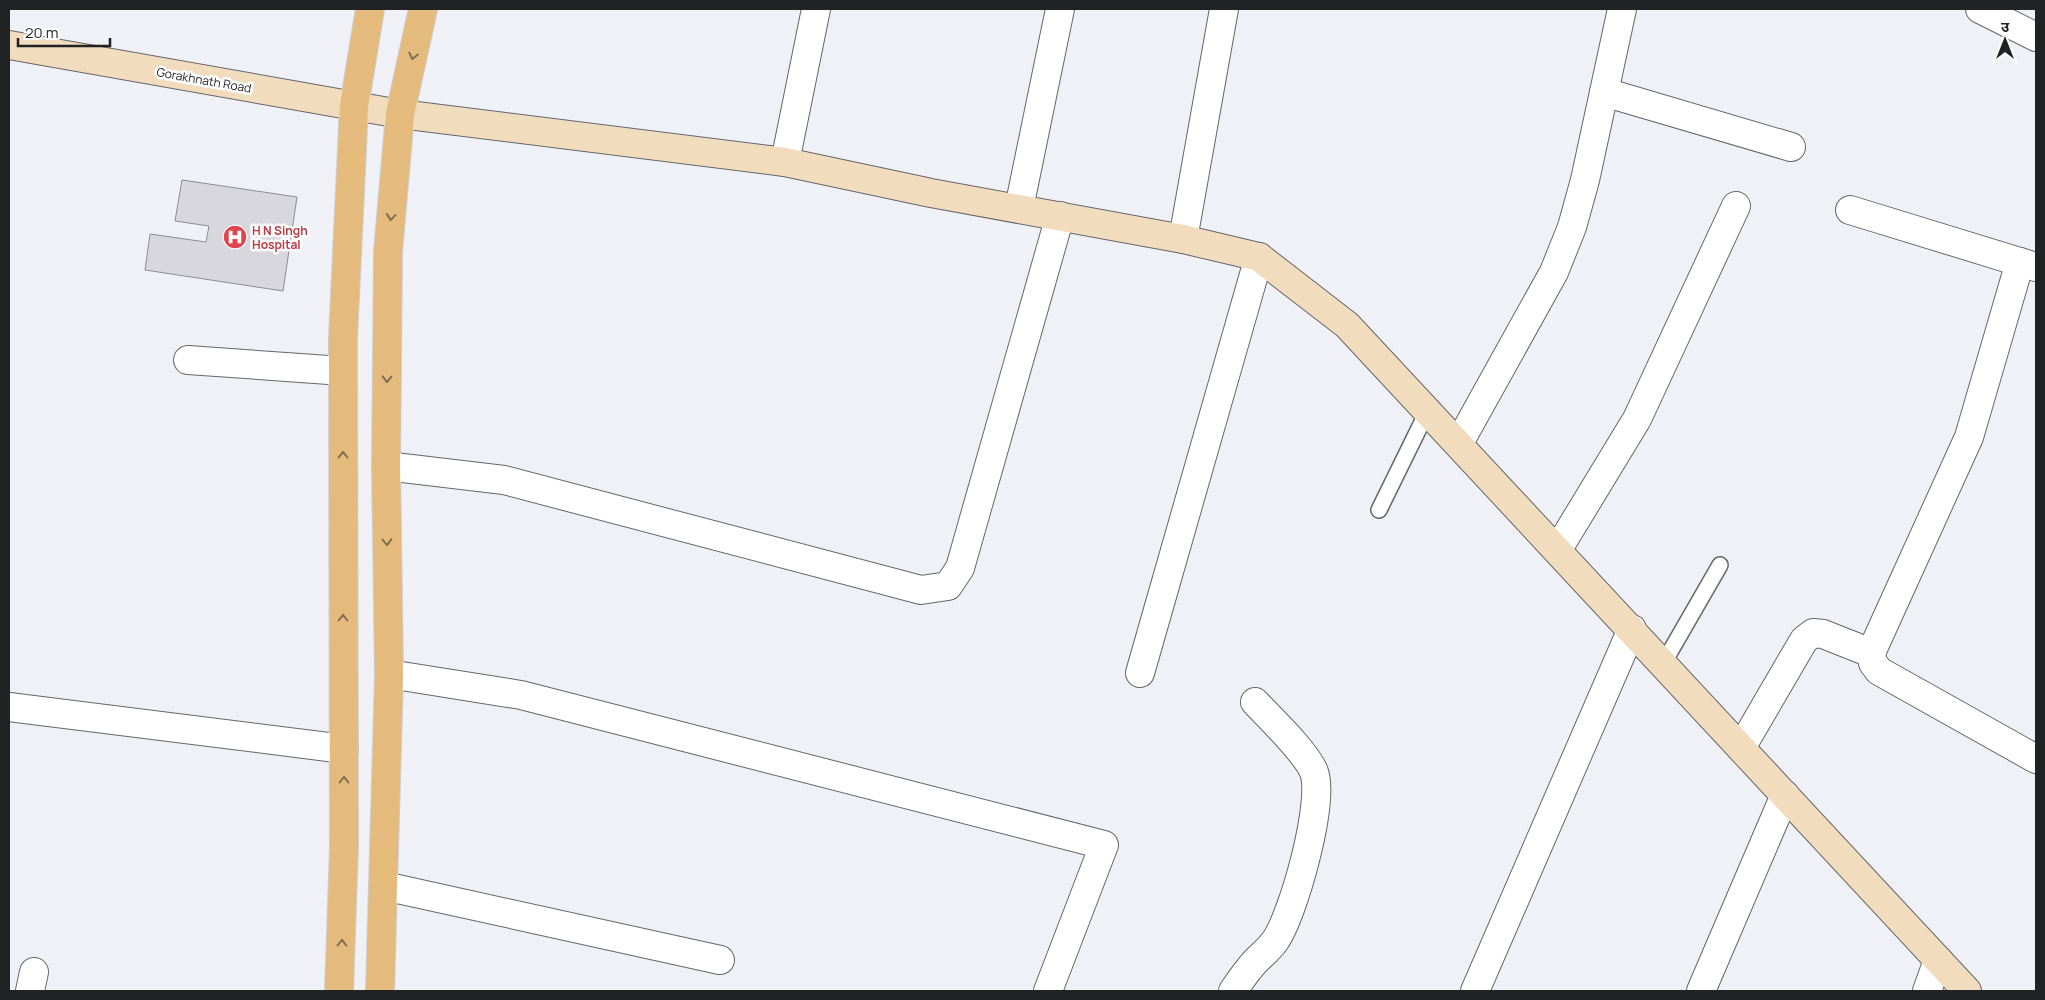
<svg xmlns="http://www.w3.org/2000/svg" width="2045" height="1000" viewBox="0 0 2045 1000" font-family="Manrope,'Noto Sans Devanagari',sans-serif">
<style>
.building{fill:#d7d7dd;stroke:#8c8d92}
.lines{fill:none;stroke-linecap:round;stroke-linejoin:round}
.lane-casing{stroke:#64666a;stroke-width:18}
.street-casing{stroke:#64666a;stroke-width:30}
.secondary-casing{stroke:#64666a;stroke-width:30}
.primary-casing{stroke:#cececf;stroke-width:30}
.lane{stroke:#fff;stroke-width:15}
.street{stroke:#fff;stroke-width:28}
.secondary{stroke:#f2dcbe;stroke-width:28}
.primary{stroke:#e4ba7d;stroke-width:28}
.oneway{stroke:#826e50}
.labels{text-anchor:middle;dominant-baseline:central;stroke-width:5;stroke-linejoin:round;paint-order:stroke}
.street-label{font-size:12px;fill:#212224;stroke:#fefefe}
.health-label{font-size:12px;font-weight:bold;fill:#be3a42;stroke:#fefefe;text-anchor:start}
</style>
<rect width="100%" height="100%" fill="#eff1f7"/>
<polygon class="building" points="182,180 297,197 283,291 145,270 150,234 206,242 209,226 175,221"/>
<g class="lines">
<g class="lane-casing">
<g id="lane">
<polyline points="1379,510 1428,410"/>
<polyline points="1663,664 1720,565"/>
</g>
</g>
<g class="street-casing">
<g id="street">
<polyline points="1980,9 2036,37"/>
<polyline points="1604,92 1791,147"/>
<polyline points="785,162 816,9"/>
<polyline points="1019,208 1060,9"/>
<polyline points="1850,210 2036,267"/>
<polyline points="1183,239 1224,9"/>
<polyline points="2020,262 1969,437 1871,653 1873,663 1879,671 2036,759"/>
<polyline points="188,360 343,371"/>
<polyline points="1459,443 1554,272 1572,227 1585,180 1622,9"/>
<polyline points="386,466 504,480 921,590 948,586 960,568 1060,216"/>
<polyline points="1558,549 1637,419 1736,206"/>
<polyline points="1140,673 1259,257"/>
<polyline points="389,674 521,695 1104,845 1048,991"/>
<polyline points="9,707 344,749"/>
<polyline points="1741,748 1804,640 1813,633 1823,634 1871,653"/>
<polyline points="384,886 720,960"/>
<polyline points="30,991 34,972"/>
<path d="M1233,991c5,-7 10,-15 16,-22 7,-10 18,-17 26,-28 18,-25 50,-139 39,-169 -8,-20 -43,-53 -59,-70"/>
<polyline points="1475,991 1632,629"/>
<polyline points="1701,991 1785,795"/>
<polyline points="1927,991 1938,960"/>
</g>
</g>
<g class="secondary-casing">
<polyline id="secondary" points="9,45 400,114 785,162 931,193 1183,239 1259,257 1347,325 1967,991"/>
</g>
<g class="primary-casing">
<g id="primary">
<polyline points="339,991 344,847 343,338 354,106 370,9"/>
<polyline points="380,991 389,674 386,466 388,252 400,114 423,9"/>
</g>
</g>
<use href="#lane" class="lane"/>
<use href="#street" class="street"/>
<use href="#secondary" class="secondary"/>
<use href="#primary" class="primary"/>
</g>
<defs><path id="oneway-chevron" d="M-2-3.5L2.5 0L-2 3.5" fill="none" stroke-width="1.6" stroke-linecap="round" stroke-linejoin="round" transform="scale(1.25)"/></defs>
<g class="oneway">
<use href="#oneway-chevron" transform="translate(413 56) rotate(103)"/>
<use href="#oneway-chevron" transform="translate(391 217) rotate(95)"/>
<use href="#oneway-chevron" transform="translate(387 379) rotate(91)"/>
<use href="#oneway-chevron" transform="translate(343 455) rotate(-90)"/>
<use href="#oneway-chevron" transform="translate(387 542) rotate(89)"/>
<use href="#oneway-chevron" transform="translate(343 618) rotate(-90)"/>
<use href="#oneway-chevron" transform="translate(344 780) rotate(-90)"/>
<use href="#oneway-chevron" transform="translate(342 943) rotate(-89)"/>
</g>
<defs>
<g id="hospital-disc" transform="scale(1.25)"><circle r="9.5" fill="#e0444e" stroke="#fefefe"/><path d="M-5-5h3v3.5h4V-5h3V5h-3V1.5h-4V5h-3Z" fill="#fff"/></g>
</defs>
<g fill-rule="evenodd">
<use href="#hospital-disc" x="235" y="237"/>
</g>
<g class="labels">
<g class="street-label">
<text transform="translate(204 80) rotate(10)">Gorakhnath Road</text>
</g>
<g class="health-label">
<text x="252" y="230">H N Singh<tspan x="252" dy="14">Hospital</tspan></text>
</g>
</g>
<rect width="2045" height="1000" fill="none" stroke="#212224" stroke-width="20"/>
<g transform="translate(2005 40)" stroke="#fefefe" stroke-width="4" paint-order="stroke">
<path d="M0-4L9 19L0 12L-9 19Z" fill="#212224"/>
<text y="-8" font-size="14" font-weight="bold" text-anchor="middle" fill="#212224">उ</text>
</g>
<path d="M18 38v8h92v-8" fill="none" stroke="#212224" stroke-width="2.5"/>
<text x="25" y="38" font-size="15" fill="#212224" stroke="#fefefe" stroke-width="4" paint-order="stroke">20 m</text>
</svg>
